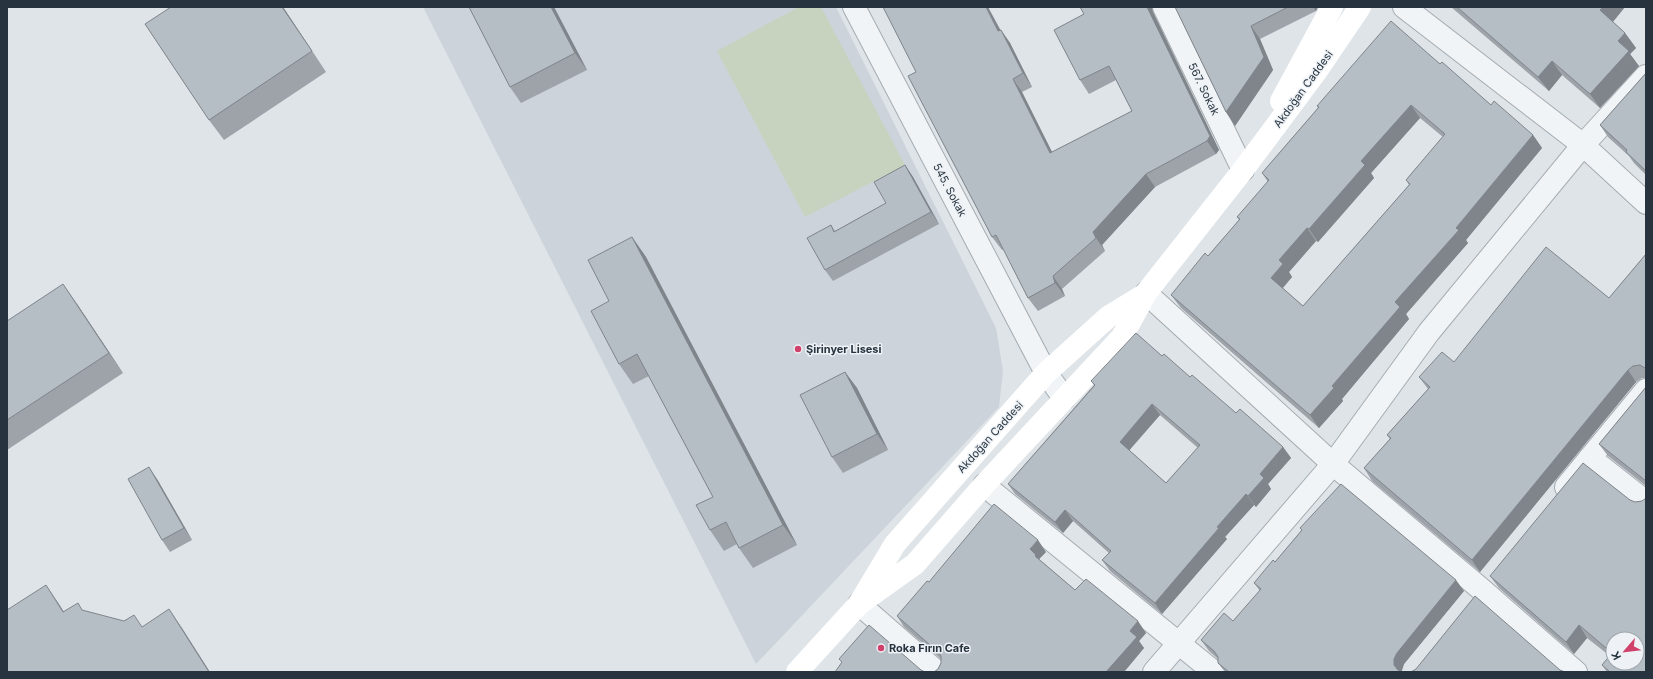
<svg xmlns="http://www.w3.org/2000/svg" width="1653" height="679" viewBox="0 0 1653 679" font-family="Inter,sans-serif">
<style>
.built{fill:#cdd3da}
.green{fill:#c7d2bf}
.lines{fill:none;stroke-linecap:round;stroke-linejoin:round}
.street-casing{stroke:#a4acb2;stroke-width:24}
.street{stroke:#f1f4f6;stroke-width:22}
.secondary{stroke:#fff;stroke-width:22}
.wall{fill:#9da3a9;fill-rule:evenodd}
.shaded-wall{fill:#7f858a}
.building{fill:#b6bec5;stroke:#7f858a;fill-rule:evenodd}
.poi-dot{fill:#d0416b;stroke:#eef2f6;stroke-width:1.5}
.labels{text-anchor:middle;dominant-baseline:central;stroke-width:3;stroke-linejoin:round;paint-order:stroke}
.street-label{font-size:11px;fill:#27343f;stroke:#eef2f6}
.poi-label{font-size:11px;font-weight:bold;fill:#27343f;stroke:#eef2f6;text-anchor:start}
</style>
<rect width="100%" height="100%" fill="#dfe4e8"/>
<polygon class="built" points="423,7 836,7 996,328 1003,371 999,407 756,664"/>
<polygon class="green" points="799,7 821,7 905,165 805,217 717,51"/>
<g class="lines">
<g class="street-casing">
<g id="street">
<polyline points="854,7 1046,373 1064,398"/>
<polyline points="1164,7 1243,170"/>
<polyline points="1404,7 1583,145 1646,203"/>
<polyline points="1146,293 1333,464 1481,589 1576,672"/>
<polyline points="1590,458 1646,502"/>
<polyline points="984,485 1214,672"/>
<polyline points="1566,487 1646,390"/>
<polyline points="859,604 937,672"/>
<polyline points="1154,672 1333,464 1429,332 1583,145 1646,76"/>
</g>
</g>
<use href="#street" class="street"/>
<g class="secondary">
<polyline points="1281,101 1332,7"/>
<polyline points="859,604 915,564 984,485 1122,337 1146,293 1243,170 1316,72 1360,7"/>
<polyline points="797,672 859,604 895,544 1046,373 1108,317 1144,295"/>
</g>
</g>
<g class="wall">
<polygon points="283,7 326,72 224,140 209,120"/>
<polygon points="469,7 554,7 587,70 521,103 510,87"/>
<polygon points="1175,7 1318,7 1316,11 1260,39 1273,70 1235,126 1226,112"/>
<polygon points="1451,7 1625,7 1613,22 1625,33 1636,48 1630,54 1639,66 1600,108 1562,75 1549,91"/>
<polygon points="1153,12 1219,150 1216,154 1155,187 1102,245 1105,251 1062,289 1065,296 1038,311 1028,298 1004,249 1002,250 992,237 916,72 1001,30 1010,43 1032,87 1022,92 1052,152 1132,111 1116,80 1089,94 1080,80"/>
<path d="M1440,64l51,41 42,30 9,13 -76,92 2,3 -62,71 3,5 -67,80 1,2 -24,27 -138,-120 -10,-13 37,-39 31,-36 -2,-3 31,-35 -6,-9 56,-65 -1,-2zM1420,118l23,19 -37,43 3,5 -106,121 -20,-18 9,-11 -3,-5 27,-31 2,1 56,-64 -3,-5z"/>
<polygon points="1646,73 1646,175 1634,163 1629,156 1608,137 1600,125"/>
<polygon points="905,165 913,177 939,224 833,281 825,270 831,225 835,231 886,203"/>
<polygon points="632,237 646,257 797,545 753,568 739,548 737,544 724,551 710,530 713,497 649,376 633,384 619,364 609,301"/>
<polygon points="1646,254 1646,378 1642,378 1636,382 1480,572 1372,481 1364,468 1390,439 1387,435 1428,389 1419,377 1454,362 1609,298"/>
<polygon points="77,304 123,373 7,450 7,321"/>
<path d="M1162,356l28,21 46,36 47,34 8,11 -23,26 3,5 -15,18 -2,-2 -29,32 2,2 -65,75 -52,-43 -8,-11 7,-7 -36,-32 -10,12 -48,-39 -7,-10 86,-99 -3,-4zM1160,415l38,33 -32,35 -37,-33z"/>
<polygon points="845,372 857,388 888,450 843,473 832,457"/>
<polygon points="1646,387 1646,486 1608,456 1599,444"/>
<polygon points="157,479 192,540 170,552 162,540"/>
<polygon points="1630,500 1635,502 1642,501 1646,672 1607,672 1602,665 1610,656 1587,638 1574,654 1499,588 1490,576"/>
<polygon points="1300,528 1464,591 1404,664 1402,670 1402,672 1225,672 1218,663 1218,659 1209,651 1201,640 1233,621 1260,591 1254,583 1275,562 1302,530"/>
<polygon points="1046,552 1039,559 1075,590 1146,633 1139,641 1144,648 1124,672 934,672 938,669 941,663 941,659 904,627 897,616 929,582"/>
</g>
<g class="shaded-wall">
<polygon points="282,7 283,7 326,72 312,51"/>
<polygon points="551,7 554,7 587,70 575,53"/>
<polygon points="986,7 988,7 1008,44 998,31"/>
<polygon points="1147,7 1152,7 1153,12 1219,150 1216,154 1207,141"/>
<polygon points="1313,7 1318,7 1316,11"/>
<polygon points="1603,7 1625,7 1610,25 1600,10"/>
<polygon points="1251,26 1260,39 1273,70 1235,126 1226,112"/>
<polygon points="1001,30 1010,43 1032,87 1023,73"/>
<polygon points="1625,33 1636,48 1630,54 1639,66 1600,108 1590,94 1618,41"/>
<polygon points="1552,61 1562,75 1549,91 1538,77"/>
<polygon points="1013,79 1022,92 1059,166 1050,153"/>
<polygon points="1411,105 1420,118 1371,173 1374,178 1318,242 1309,229 1361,161"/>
<polygon points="1533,135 1542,148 1466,240 1468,243 1406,314 1409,319 1342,399 1343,401 1319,428 1310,415 1395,302 1456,228"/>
<polygon points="905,165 913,177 939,224 931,212"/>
<polygon points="1146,174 1155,187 1102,245 1105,251 1096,238 1093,232"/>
<polygon points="1307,228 1316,241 1289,272 1292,277 1280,291 1271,278 1279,260"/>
<polygon points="632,237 646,257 797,545 783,525"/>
<polygon points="1053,276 1062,289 1065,296 1055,283"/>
<polygon points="63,284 77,304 123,373 109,353"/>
<polygon points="1628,370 1636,382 1480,572 1472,560"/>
<polygon points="845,372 857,388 888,450 877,434"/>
<polygon points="1152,404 1160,415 1127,453 1120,442"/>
<polygon points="1283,447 1291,458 1268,484 1271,489 1256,507 1248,496 1260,474"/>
<polygon points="149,467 157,479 192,540 184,528"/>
<polygon points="1246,494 1254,505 1225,537 1227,539 1162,614 1155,603 1217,527"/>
<polygon points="1065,510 1073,521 1063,533 1055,522"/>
<polygon points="1038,540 1046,552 1039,559 1043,567 1030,549"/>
<polygon points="1456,580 1464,591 1404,664 1402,670 1402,672 1399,672 1394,665 1394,659 1397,653"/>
<polygon points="46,585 59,604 76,631 63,612"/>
<polygon points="169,609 182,628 210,672 209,672"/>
<polygon points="1138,621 1146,633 1139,641 1144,648 1124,672 1106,672 1130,631"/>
<polygon points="1579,625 1587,638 1574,654 1566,642"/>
</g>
<g class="building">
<polygon points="171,7 282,7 312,51 209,120 145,24"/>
<polygon points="469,7 551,7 575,53 510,87"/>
<polygon points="883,7 986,7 998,31 1001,30 1023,73 1013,79 1050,153 1132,111 1109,66 1080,80 1054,30 1084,14 1080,7 1147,7 1210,136 1207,141 1146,174 1093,232 1096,238 1053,276 1055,283 1028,298 996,235 992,237 908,76 916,72"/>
<polygon points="1175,7 1288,7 1251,26 1264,57 1226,112"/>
<polygon points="1457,7 1603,7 1600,10 1625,33 1618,41 1629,51 1590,94 1552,61 1538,77"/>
<path d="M1391,21l49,43 2,-2 49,43 3,-4 39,34 -77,93 3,2 -64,72 5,5 -68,79 2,2 -24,27 -139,-120 34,-42 3,3 32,-37 -3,-2 32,-37 -7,-7 57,-66 -2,-1zM1411,105l34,29 -39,46 4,4 -107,122 -32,-28 12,-14 -4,-4 28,-32 2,1 56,-64 -4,-4z"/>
<polygon points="1646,73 1646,171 1626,152 1627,150 1600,125"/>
<polygon points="905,165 931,212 825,270 807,238 831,225 834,232 886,203 874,182"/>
<polygon points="632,237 783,525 739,548 726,522 710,530 696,505 713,497 637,354 619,364 591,311 609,301 588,260"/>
<polygon points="1546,247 1609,298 1646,254 1646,369 1645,368 1640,365 1633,366 1628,370 1472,560 1364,468 1391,438 1387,435 1430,387 1419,377 1442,352 1454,362"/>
<polygon points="63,284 109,353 7,420 7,321"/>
<path d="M1136,333l26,23 2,-2 26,23 2,-2 44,38 4,-4 43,38 -23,27 4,4 -16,18 -2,-2 -29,33 2,1 -64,75 -53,-43 9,-9 -46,-41 -10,12 -47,-38 87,-99 -4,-4zM1152,404l48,41 -34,38 -46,-41z"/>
<polygon points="845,372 877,434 832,457 800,395"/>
<polygon points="1646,387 1646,481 1599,444"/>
<path d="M1583,463l47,37 5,2 7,-1 4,-3v174h-36l-8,-7 10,-12 -33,-28 -13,17 -76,-66zM1613,639h24v24h-24z"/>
<polygon points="149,467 184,528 162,540 128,479"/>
<polygon points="1341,484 1456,580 1397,653 1394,659 1394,665 1398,670 1402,672 1229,672 1218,663 1218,657 1214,651 1201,640 1224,613 1233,621 1261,589 1254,583 1273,560 1275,562 1302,530 1300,528"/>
<polygon points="994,504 1038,540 1030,549 1036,555 1035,556 1075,590 1086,579 1138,621 1130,631 1137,637 1106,672 934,672 938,669 941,663 941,656 938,652 897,616 927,581 929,582"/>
<polygon points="46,585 63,612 78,603 82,610 124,621 134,615 142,627 169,609 209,672 7,672 7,610"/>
<polygon points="1475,596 1560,670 1565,672 1411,672 1416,669"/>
<polygon points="869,625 921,670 925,672 835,672 842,662 839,659"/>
</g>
<g class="poi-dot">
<circle cx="798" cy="349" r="4"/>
<circle cx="881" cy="648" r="4"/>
</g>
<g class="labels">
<g class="street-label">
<text transform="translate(1204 89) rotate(64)">567. Sokak</text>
<text transform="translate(1303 89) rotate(-54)">Akdoğan Caddesi</text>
<text transform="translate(950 190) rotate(62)">545. Sokak</text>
<text transform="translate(990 437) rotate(-48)">Akdoğan Caddesi</text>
</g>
<g class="poi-label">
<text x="806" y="349">Şirinyer Lisesi</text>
<text x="889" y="648">Roka Fırın Cafe</text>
</g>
</g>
<rect width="1653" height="679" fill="none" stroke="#27343f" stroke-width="16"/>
<g transform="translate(1625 651) rotate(242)"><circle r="19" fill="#eef2f6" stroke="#9ea6ad"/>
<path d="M0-3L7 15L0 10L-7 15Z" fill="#d0416b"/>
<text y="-6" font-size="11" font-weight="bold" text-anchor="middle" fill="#27343f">K</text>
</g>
</svg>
